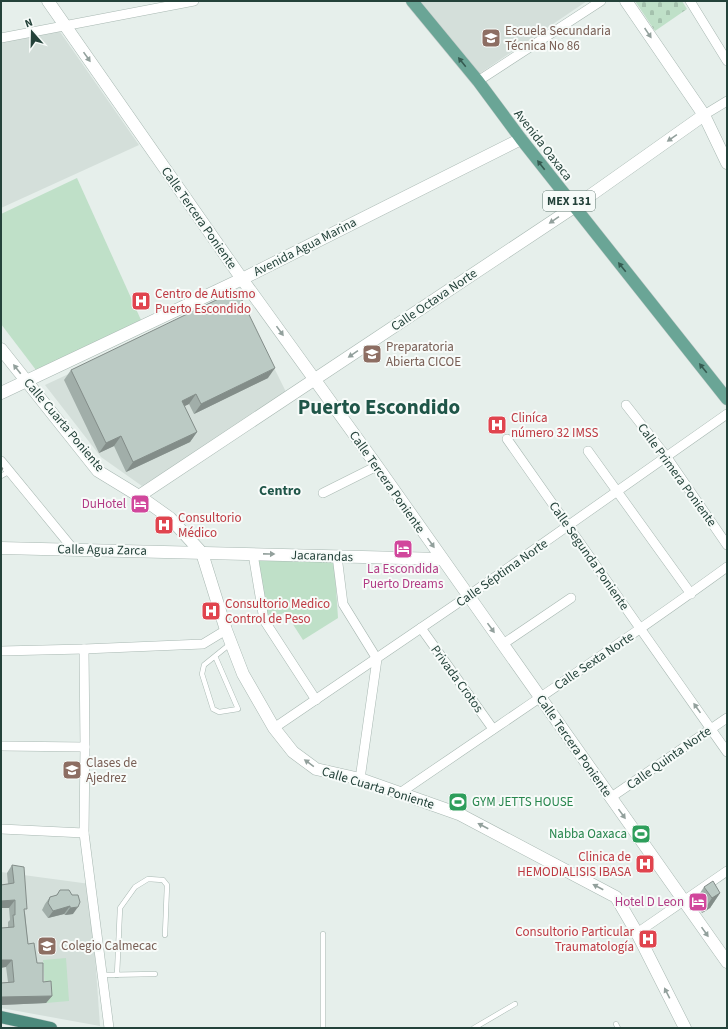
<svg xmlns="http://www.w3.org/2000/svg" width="728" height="1029" viewBox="0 0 728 1029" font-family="'Source Sans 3',sans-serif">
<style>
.built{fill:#d4dfda}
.cemetery{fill:url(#cemetery-stones)}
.park{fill:#bfe0c8}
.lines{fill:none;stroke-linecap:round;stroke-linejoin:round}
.service-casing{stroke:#a8b8b2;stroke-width:5.5}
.minor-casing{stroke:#a8b8b2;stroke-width:10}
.tertiary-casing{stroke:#a8b8b2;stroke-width:13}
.primary-casing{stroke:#c2cac8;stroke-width:13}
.trunk-casing{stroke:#c2cac8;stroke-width:13}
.service{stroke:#fff;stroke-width:4.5}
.minor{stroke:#fff;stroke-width:9}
.tertiary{stroke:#fff;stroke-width:12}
.primary{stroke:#6aa596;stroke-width:12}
.trunk{stroke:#4c8a7c;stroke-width:12}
.wall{fill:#a1aea9}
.shaded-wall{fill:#838d89}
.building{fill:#bbcac4;stroke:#838d89}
.oneway{fill:#92a09c}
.oneway2{fill:#365b51}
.labels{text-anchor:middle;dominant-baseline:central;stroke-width:4;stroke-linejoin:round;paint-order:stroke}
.shield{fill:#f7fbf9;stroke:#637a73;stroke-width:1}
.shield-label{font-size:12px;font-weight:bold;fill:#24423a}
.education-label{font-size:13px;fill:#785e54;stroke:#f7fbf9;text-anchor:start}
.street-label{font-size:13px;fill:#24423a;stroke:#f7fbf9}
.health-label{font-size:13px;fill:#be3a42;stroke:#f7fbf9;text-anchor:start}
.hotel-label{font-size:13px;fill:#b23c85;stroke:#f7fbf9;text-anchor:end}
.leisure-label{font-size:13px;fill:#27864d;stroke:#f7fbf9;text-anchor:start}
.neighbourhood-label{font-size:14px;font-weight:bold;fill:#1f5548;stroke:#f7fbf9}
.town-label{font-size:21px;font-weight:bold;fill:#1f5548;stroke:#f7fbf9}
</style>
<defs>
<pattern id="cemetery-stones" width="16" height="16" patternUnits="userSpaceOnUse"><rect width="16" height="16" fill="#bfe0c8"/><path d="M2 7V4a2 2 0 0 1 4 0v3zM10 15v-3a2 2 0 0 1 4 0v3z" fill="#a4c1ad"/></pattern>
</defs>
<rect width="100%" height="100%" fill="#e6efeb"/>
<g class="built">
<polygon points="419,1 587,1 479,74"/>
<polygon points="58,29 139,145 1,208 1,41"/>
<polygon points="238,295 287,394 142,486 101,457 45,385"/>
<polygon points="1,872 90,884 100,1026 1,1008"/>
</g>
<polygon class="cemetery" points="635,1 682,1 687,9 655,31"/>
<g class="park">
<polygon points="77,178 141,320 36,370 1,324 1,214"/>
<polygon points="256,557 334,558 338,618 303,640 285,612 267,623"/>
<polygon points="66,958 69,1001 46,1003 43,960"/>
</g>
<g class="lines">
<g class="service-casing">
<g id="service">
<polyline points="1,476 10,471"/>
<polyline points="215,656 238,709 219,712 213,709 202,674 204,665 230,644"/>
<polyline points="102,975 155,974"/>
<polyline points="117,975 120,908 135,887 148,879 163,880 167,885 165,935"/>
<polyline points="616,1024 618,1028"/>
<polyline points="323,1028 323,934"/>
<polyline points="474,1028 515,1004"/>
</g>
</g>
<g class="minor-casing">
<g id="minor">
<polyline points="690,1 727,61"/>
<polyline points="1,38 194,1"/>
<polyline points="478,81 601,1"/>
<polyline points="704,115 727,101"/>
<polyline points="626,405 666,456 727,545"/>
<polyline points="507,439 727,752"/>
<polyline points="588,451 691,594"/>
<polyline points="1,461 74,550"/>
<polyline points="323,493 377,466"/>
<polyline points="253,554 264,620 316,700"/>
<polyline points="337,556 343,604 377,659 360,779"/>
<polyline points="421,628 493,729"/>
<polyline points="503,644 571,598"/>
<polyline points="84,649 85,747 84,833 109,1028"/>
<polyline points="1,651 84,649 203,644 226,630"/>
<polyline points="274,728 468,596 727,414"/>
<polyline points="1,746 85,747"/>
<path d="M400,793c109,-75 220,-148 327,-226"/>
<polyline points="610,798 727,718"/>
<polyline points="1,829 84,833"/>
<polyline points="637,933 727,871"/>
</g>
</g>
<g class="tertiary-casing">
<g id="tertiary">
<polyline points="48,1 242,279 377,466 727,962"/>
<polyline points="626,1 704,115 727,163"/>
<polyline points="1,349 98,471 139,496 170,518 202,553 226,630 243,674 274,728 293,752 316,769 360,779 459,814 616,897 637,933 685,1028"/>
<polyline points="1,393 242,279 521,139"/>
<polyline points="139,496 574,207 704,115"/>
<polyline points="1,548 442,559"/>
</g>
</g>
<g class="primary-casing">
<polyline id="primary" points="412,1 478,81 521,139 727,399"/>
</g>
<g class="trunk-casing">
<polyline id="trunk" points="1,1017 51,1028"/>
</g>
<use href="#service" class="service"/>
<use href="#minor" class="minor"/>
<use href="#tertiary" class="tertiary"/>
<use href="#primary" class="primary"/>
<use href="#trunk" class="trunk"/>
</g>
<g class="wall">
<polygon points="71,370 268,378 194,414 189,404 184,406 197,432 190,442 126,472 114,446 99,453 64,380"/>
<polygon points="12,865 25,913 28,944 37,963 43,982 52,996 46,1003 1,1005 1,983 8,982 6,967 8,927 8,922 10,920 9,908 1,908 1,885 8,884 7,873"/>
<polygon points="704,887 720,893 710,908 702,913 694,902"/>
<polygon points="60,890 69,890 73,914 65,915 64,914 48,918 42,910 45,904 50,897 56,896"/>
</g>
<g class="shaded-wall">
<polygon points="275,368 268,378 194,414 201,404"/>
<polygon points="196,394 189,404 175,411 182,401"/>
<polygon points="197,432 190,442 126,472 133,462"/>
<polygon points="121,436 114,446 99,453 106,443"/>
<polygon points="720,893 710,908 702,913 712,898"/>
<polygon points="15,900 9,908 1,908 1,901"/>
<polygon points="70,906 64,914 48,918 53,911"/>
<polygon points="78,907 73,914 65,915 70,908"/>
<polygon points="1,960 12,960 6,967 1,968"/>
<polygon points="52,996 46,1003 1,1005 1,997"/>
</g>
<g class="building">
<polygon points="237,290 275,368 201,404 196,394 182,401 197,432 133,462 121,436 106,443 71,370"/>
<polygon points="1,466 3,469 1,470"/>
<polygon points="12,865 24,867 27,909 24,909 28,944 34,943 37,963 43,963 43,982 51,981 52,996 1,997 1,983 14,982 12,960 1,960 1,928 14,927 13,915 15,915 15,900 1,901 1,885 14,883"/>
<polygon points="713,881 720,893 712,898 704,887"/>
<polygon points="60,890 69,890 72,895 78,895 80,902 78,907 70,908 70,906 53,911 48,903 50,897 57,895"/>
</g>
<defs><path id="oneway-solid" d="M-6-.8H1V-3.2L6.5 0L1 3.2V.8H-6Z"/></defs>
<g class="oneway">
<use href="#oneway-solid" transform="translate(648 33) rotate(56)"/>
<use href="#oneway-solid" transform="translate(87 57) rotate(55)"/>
<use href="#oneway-solid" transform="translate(672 138) rotate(145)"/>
<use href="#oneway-solid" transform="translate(554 220) rotate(146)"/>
<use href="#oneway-solid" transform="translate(280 331) rotate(54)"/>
<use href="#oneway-solid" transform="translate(353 354) rotate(146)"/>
<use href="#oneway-solid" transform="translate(17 369) rotate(-128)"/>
<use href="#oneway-solid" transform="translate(431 543) rotate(55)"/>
<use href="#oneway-solid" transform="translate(269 554) rotate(1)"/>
<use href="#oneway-solid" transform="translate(491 628) rotate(54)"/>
<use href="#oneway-solid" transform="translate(697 708) rotate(-125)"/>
<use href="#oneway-solid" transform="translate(309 763) rotate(-144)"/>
<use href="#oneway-solid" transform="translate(622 814) rotate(54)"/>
<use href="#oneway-solid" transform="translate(483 826) rotate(-152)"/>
<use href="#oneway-solid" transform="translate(598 887) rotate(-152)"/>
<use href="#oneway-solid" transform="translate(705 932) rotate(55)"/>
<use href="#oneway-solid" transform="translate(667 993) rotate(-117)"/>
</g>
<g class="oneway2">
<use href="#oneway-solid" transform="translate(462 62) rotate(-129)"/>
<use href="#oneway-solid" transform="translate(541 165) rotate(-128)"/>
<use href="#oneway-solid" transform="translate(622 267) rotate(-129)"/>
<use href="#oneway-solid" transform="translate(703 368) rotate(-129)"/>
</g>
<defs>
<g id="school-square" transform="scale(1)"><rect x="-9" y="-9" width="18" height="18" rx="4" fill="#8d6e63" stroke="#f7fbf9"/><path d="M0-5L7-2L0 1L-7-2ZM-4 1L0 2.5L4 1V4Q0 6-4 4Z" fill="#fff"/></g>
<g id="hospital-square" transform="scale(1)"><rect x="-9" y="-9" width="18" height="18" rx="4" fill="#e0444e" stroke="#f7fbf9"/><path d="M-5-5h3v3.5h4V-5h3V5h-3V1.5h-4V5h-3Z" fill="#fff"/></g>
<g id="university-square" transform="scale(1)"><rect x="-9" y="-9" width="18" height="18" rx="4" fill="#8d6e63" stroke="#f7fbf9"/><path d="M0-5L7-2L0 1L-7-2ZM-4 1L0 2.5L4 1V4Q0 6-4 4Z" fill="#fff"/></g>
<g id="hotel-square" transform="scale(1)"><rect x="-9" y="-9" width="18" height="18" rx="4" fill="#d1479c" stroke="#f7fbf9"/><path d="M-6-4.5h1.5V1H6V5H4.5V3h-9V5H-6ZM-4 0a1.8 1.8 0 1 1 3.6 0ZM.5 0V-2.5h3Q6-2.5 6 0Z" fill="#fff"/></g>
<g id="stadium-square" transform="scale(1)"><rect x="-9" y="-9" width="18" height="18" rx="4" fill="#2e9e5b" stroke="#f7fbf9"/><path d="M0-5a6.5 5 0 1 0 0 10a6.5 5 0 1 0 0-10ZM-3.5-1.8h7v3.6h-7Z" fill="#fff"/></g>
</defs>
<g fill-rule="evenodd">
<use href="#school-square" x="491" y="38"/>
<use href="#hospital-square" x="141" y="301"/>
<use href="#university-square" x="372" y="354"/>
<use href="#hospital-square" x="497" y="425"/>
<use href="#hotel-square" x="140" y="504"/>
<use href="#hospital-square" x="164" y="525"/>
<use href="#hotel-square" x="403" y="549"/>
<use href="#hospital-square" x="211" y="611"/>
<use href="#school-square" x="72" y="770"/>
<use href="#stadium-square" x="458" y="802"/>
<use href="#stadium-square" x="641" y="834"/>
<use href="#hospital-square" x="645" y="864"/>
<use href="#hotel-square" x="698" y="902"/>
<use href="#hospital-square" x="648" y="939"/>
<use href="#school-square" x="47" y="946"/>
</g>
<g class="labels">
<rect class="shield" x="543" y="191" width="52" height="20" rx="3"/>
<g class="shield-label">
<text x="569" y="201">MEX 131</text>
</g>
<g class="education-label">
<text x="505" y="31">Escuela Secundaria<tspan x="505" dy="15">Técnica No 86</tspan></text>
<text x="386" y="347">Preparatoria<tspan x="386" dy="15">Abierta CICOE</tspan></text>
<text x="86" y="763">Clases de<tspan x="86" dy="15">Ajedrez</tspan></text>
<text x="61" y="946">Colegio Calmecac</text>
</g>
<g class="street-label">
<text transform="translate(543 145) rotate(52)">Avenida Oaxaca</text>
<text transform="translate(199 218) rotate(55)">Calle Tercera Poniente</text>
<text transform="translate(305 247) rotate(-27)">Avenida Agua Marina</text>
<text transform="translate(434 300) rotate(-34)">Calle Octava Norte</text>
<text transform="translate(64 425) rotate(50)">Calle Cuarta Poniente</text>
<text transform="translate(677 475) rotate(54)">Calle Primera Poniente</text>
<text transform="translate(387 482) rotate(55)">Calle Tercera Poniente</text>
<text transform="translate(102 550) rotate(1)">Calle Agua Zarca</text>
<text transform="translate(322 556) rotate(2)">Jacarandas</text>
<text transform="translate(589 556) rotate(55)">Calle Segunda Poniente</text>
<text transform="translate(502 573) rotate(-35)">Calle Séptima Norte</text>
<text transform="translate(594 661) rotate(-34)">Calle Sexta Norte</text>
<text transform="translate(457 679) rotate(54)">Privada Crotos</text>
<text transform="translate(574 746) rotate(55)">Calle Tercera Poniente</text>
<text transform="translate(669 758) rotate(-35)">Calle Quinta Norte</text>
<text transform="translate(378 788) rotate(17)">Calle Cuarta Poniente</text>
</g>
<g class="health-label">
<text x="155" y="294">Centro de Autismo<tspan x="155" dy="15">Puerto Escondido</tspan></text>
<text x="511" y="418">Cliníca<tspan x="511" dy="15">número 32 IMSS</tspan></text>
<text x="178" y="518">Consultorio<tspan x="178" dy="15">Médico</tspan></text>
<text x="225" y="604">Consultorio Medico<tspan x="225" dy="15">Control de Peso</tspan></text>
<text x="631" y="857" text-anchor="end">Clinica de<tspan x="631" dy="15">HEMODIALISIS IBASA</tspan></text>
<text x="634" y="932" text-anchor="end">Consultorio Particular<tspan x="634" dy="15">Traumatología</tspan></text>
</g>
<g class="hotel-label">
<text x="126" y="504">DuHotel</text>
<text x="403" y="569" text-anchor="middle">La Escondida<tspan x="403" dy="15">Puerto Dreams</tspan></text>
<text x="684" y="902">Hotel D Leon</text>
</g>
<g class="leisure-label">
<text x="472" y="802">GYM JETTS HOUSE</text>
<text x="627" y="834" text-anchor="end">Nabba Oaxaca</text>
</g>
<g class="neighbourhood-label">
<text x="280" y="491">Centro</text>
</g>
<g class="town-label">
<text x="379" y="407">Puerto Escondido</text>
</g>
</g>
<rect width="728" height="1029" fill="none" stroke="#24423a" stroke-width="4"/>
<g transform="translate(32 32) rotate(340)" stroke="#f7fbf9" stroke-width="3" paint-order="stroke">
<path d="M0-3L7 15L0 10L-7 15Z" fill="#24423a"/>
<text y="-6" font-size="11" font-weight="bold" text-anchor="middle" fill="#24423a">N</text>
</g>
</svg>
